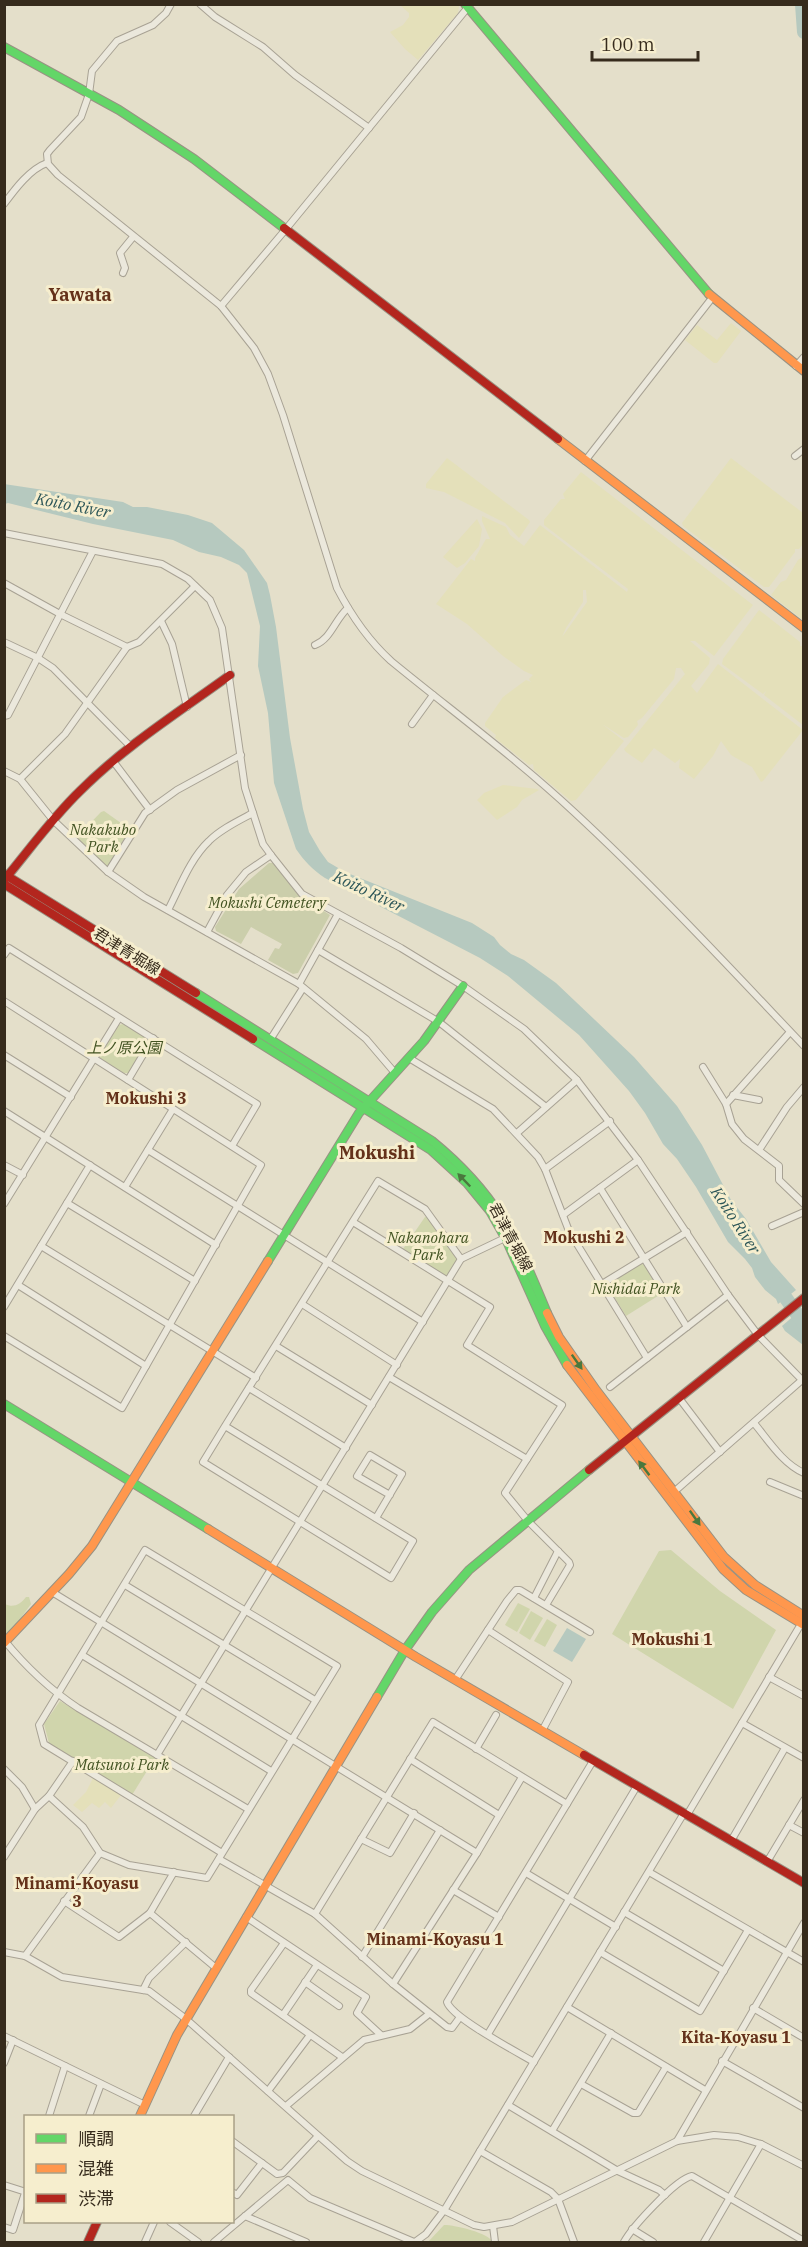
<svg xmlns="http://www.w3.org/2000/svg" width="808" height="2247" viewBox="0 0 808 2247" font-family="'IBM Plex Serif','Noto Sans JP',serif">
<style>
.farmland{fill:#e4e0ba;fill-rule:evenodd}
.green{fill:#d0d5ac}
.cemetery{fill:#cbceab}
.water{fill:#b6c9bf}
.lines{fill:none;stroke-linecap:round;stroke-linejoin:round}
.river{stroke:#b6c9bf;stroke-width:14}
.street-casing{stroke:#a8a294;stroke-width:8}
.fast-casing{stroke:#989283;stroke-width:10}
.slow-casing{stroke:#989283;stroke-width:10}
.jam-casing{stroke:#989283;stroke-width:10}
.street{stroke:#ebe8dc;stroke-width:6}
.fast{stroke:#63d668;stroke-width:8}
.slow{stroke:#ff974d;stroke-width:8}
.jam{stroke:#b3261e;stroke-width:8}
.oneway{fill:#4a783e}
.labels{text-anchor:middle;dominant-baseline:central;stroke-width:6;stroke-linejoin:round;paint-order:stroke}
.park-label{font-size:15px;font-style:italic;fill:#425322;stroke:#f6eece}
.street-label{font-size:15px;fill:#362b1c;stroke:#f6eece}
.water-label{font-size:16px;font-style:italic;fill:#2b5557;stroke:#f6eece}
.neighbourhood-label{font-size:16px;font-weight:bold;fill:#64311a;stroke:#f6eece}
.quarter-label{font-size:18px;font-weight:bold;fill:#64311a;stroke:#f6eece}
</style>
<rect width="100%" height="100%" fill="#e4dfca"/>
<g class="farmland">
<polygon points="457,4 459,6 458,13 418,60 405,49 390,32 403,25 409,17 409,13 400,5"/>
<polygon points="731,323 741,331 717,363 714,363 685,340 697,325 717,340"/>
<polygon points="447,458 529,520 530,522 519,538 505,523 444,492 426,488 426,484"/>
<polygon points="731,458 803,513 803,544 799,549 795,549 795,552 769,587 764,587 683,526 682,523"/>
<path d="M581,472l172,133 -39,51 -19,-15h-5l20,17 -1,6 -18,22 6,7 21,-29 85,66 -40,51 -2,1 -9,-15 -21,-12 -10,-14 -8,15 -19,23 -15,-11 1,-9 -5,4 -21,-15 -12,15 -16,-11 -2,-3 2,-2 59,-73 -4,-6h-5l-2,11 -32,39 -5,3 1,4 -10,12 -4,1 -22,-14 22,17 -48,59 -5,1 -37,-31 -1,-6 -4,1 -34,-27 1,-3 -11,-9v-3l18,-26 23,-17 5,2 -2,-3 4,-4 -9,-4 -21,-15 -36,-32 -31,-20 35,-45 4,2v-3l11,-19h4l-8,-18v-5l24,11 4,8 14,11 16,-21 87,67 1,-3 -84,-64v-5l17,-21h4l-2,-5zM583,590h3l1,12 -25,35 4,-9 17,-26z"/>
<polygon points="477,519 482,529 479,546 465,563 457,568 443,557"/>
<polygon points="803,557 803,620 771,595 781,582 786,580 798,560"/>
<polygon points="759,610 800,642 800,646 803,646 803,725 764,695 766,691 763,694 722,664 723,659"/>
<polygon points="503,785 537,789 539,790 522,800 517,807 497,820 477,800 484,793"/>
<polygon points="93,1778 121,1795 111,1808 105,1802 99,1808 92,1803 82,1812 73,1805 86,1792"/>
</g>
<g class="green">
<polygon points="104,811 128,828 128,832 109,865 106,866 78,840 77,837 101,812"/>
<polygon points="123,1024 146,1038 146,1042 129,1073 124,1073 100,1058 100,1055 119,1025"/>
<polygon points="428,1216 457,1256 458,1260 449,1275 445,1276 403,1249 425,1217"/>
<polygon points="640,1263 645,1265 661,1294 626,1316 608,1287 610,1283"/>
<polygon points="671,1550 720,1591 776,1630 733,1709 612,1634 659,1551"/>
<path d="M26,1597h3l2,7 -19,26 -7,4v-30c8,4 15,1 21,-7z"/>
<polygon points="518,1603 530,1609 517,1632 505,1625"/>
<polygon points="531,1611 543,1618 530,1640 519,1633"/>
<polygon points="547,1619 557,1625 545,1647 534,1641"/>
<polygon points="60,1701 155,1758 132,1795 49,1743 44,1724"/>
<path d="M444,2225c12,0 44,8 49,17h-65z"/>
</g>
<polygon class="cemetery" points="269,863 273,863 299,895 330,915 298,973 293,974 268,960 275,948 279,949 282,944 251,927 241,944 216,931 215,927 239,889"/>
<g class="water">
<path d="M4,484l119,18 10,5h14l41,8 24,8 32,27 23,33 3,12 6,32 14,111 13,71 6,23 11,19 8,11 17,10 127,51 22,14 6,8 11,9 13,6 32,23 78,74 43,49 25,39 29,55 15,19 25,43 25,28 -18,14 -2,-5 -11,-9 -10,-13 -3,-9 -7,-9 -17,-17 -32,-55 -19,-28 -14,-15 -18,-31 -16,-22 -50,-56 -71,-59 -28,-18 -155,-80c-12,-8 -21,-17 -29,-29l-22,-66 -6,-70 -10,-47 2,-40 -13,-53 -8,-8 -18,-8 -22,-5 -26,-12 -80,-16 -85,-21 -3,1z"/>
<polygon points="803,1308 803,1345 785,1331 782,1326"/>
<polygon points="567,1628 586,1639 572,1662 553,1651"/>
</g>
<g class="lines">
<g class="river">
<polyline points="802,4 804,32"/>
<polyline points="776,1284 804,1324"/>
</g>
<g class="street-casing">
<g id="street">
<path d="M171,4l-5,9 -13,12 -36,16 -25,30 -3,23 -8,23 -31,33 -3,4 1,10 10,11 163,131 33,42 14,26 15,41 54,173c14,27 31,52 54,73 61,50 125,97 183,151 80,74 155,155 230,234"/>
<polyline points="200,4 215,17 263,47 295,75 369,128"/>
<path d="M4,204c11,-15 26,-35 43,-41"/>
<polyline points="123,273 125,268 120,253 133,237"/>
<polyline points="221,306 286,229 469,6"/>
<polyline points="796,366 804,357"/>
<polyline points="795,456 804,449"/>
<polyline points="585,461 712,298"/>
<polyline points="4,533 162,564 188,579 210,600 222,628 245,788 263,844 271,855 302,894 401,948 463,986 524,1029 577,1080 638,1160 728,1295 758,1335 804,1382"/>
<polyline points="4,583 60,614 127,647"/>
<polyline points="161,621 172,644 187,707"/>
<polyline points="4,642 38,658 53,668 131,747"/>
<path d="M315,645c16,-6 20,-26 33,-37"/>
<polyline points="4,716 8,715 93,551"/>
<polyline points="412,724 433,695"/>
<polyline points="113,761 150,810"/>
<polyline points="4,771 20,779 53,820 108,872 144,897 299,984 366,1039 395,1073"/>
<polyline points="20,779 65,734 127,647 139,642 195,586"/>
<polyline points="108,872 145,813 177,790 241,755"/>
<path d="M168,910c12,-23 22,-51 41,-69 12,-12 29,-20 44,-28"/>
<polyline points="207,932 227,895 246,872 271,855"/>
<polyline points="318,950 439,1022 546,1107"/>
<polyline points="4,955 9,948 257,1104 232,1146"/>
<polyline points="299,984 338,914"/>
<polyline points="4,1001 261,1165 122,1408 4,1336"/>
<polyline points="270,1040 303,988"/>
<polyline points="4,1055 71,1097"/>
<polyline points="409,1058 493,1109 538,1157 545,1169 569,1231 647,1358"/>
<polyline points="703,1067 726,1104 732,1124 744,1139 779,1166 779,1180 804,1204"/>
<polyline points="128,1080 153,1038"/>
<polyline points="733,1095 759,1100"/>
<polyline points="726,1104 790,1032"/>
<polyline points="4,1111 216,1245"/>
<polyline points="517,1133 577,1080"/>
<polyline points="148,1150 423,1322"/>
<polyline points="759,1150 787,1107 804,1087"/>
<polyline points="4,1165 23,1175"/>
<polyline points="545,1169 610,1121"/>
<polyline points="125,1187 173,1109"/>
<polyline points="600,1188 687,1327"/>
<polyline points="67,1203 195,1281"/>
<polyline points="4,1204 119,1018"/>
<polyline points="563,1215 638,1160"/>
<polyline points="353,1222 490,1307 467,1345 562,1405 505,1493 528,1521 569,1562 570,1565 546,1605"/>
<polyline points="772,1226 804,1212"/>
<polyline points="41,1246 256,1378"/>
<polyline points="602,1284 687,1232"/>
<polyline points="18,1285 146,1366"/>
<polyline points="302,1304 397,1365"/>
<polyline points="4,1307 90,1165"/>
<polyline points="276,1346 372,1405"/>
<polyline points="389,1377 527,1459"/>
<polyline points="610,1387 728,1295"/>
<polyline points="249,1388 346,1448"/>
<polyline points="679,1398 720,1452"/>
<path d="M754,1423c14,17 29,41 50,50"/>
<polyline points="225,1426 413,1541 391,1578 203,1462 225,1426 378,1181 425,1209 461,1259"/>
<polyline points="770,1482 804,1496"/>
<polyline points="675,1491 802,1380"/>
<polyline points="376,1518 402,1474 370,1455 357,1476 390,1495"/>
<polyline points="125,1585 315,1700"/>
<polyline points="52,1592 477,1853"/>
<polyline points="534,1598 558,1551"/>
<polyline points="488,1630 568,1682 542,1731"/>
<path d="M4,1640c22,27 45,49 74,68l170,101"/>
<polyline points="82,1655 271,1771"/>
<polyline points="769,1677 804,1696"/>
<polyline points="455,1680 507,1601 516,1590 520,1590 590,1632"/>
<polyline points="742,1723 804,1758"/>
<polyline points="476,1749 496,1715"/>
<polyline points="157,1755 461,1259 505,1238"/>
<polyline points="410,1759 499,1815"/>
<polyline points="4,1769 22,1787 35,1809"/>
<polyline points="49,1796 83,1827 100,1853 129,1865 207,1878 337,1666 145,1550 39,1725 44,1744 222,1853"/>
<polyline points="687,1815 801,1624"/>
<polyline points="789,1825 804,1833"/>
<polyline points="361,1839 390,1853 414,1813"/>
<polyline points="731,1841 785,1748"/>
<polyline points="4,1857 35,1809 49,1796 73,1761"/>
<polyline points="219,1859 315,1914 393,1984 447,2027 452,2028 460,2017"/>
<polyline points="767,1862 804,1800"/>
<polyline points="649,1872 804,1962"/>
<polyline points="526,1873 616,1927"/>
<polyline points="453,1890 499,1917"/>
<polyline points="64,1901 119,1937 150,1913 174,1872"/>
<polyline points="624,1912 724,1971"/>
<polyline points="150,1913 216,1968"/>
<polyline points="315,1914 433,1722 567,1804"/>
<polyline points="246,1917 366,1997 357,2013 381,2035"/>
<polyline points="284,1943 251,1990 251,1993 342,2057"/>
<polyline points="4,1952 25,1956 62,1977 149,1991 186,2019 347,2161 362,2171 474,2225 484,2227 512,2222 677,2141 714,2135 738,2137 761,2144 804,2166"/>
<polyline points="600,1952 700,2011 748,1930"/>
<polyline points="25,1956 100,1853"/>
<polyline points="362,1957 440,1830"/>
<polyline points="305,1982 339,2006"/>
<polyline points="393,1984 477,1853 522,1777"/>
<polyline points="143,1990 149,1978 186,1942"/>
<polyline points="567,2007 705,2090"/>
<polyline points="753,2008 804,2038"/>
<polyline points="283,2015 317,1965"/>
<polyline points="488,2034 637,1786"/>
<polyline points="4,2036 145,2105"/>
<polyline points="722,2061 804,2108"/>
<path d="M534,2062c-17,-10 -82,-44 -87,-60l146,-241"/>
<polyline points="4,2063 13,2040"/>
<polyline points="581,2084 633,2113 638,2113 666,2067"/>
<polyline points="268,2091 310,2035"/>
<polyline points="508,2105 618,2171 659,2190 665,2195"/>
<polyline points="286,2106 364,2040 410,2029 429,2014"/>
<polyline points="49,2116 65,2066"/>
<polyline points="89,2116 101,2084"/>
<polyline points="194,2116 229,2057"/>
<polyline points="552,2131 611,2033"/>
<polyline points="232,2141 277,2174 283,2173 318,2136"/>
<polyline points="677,2141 804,1923"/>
<polyline points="480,2151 551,2192 558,2199 574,2242"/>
<polyline points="4,2185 26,2192"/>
<polyline points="232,2192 237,2195 262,2163"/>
<polyline points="245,2216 306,2242"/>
<polyline points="170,2222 198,2242"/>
<polyline points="493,2226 495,2242"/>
<polyline points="4,2227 13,2230 26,2190"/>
<polyline points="632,2229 653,2242"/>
<polyline points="145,2242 154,2222"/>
<polyline points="214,2242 288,2180 310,2198 414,2242"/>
<polyline points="415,2242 426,2234 445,2209 684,1813"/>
<path d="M624,2242c8,-15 52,-63 68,-66l112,65"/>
<polyline points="704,2242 761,2144"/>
</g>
</g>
<g class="fast-casing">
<g id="fast">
<polyline points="465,4 709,294"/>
<polyline points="4,47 119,110 194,159 284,228"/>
<path d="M196,993l236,148c65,53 84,97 115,172"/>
<polyline points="253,1039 431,1150 467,1183 490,1211 506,1239 545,1326 567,1365"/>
<polyline points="268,1261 359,1113 424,1041 463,986"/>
<polyline points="4,1404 208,1529"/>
<polyline points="377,1697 405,1650 432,1612 469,1570 589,1470"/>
</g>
</g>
<g class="slow-casing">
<g id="slow">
<polyline points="709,294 804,371"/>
<polyline points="558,439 804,628"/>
<polyline points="547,1313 559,1337 596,1390 724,1557 755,1585 804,1616"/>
<polyline points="567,1365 723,1569 746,1590 804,1625"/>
<polyline points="208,1529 416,1657 584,1755"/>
<polyline points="4,1643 69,1574 92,1546 268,1261"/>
<polyline points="140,2116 177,2035 377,1697"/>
</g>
</g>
<g class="jam-casing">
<g id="jam">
<polyline points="284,228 558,439"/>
<polyline points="4,874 196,993"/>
<path d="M5,879c25,-30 47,-61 75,-88 45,-45 99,-79 150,-116"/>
<polyline points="4,884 253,1039"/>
<polyline points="589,1470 804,1298"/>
<polyline points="584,1755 804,1883"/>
<polyline points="88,2242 97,2222"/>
</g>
</g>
<use href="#street" class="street"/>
<use href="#fast" class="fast"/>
<use href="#slow" class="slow"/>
<use href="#jam" class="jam"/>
</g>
<defs><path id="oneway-solid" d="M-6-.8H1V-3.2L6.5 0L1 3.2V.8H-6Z" transform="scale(1.5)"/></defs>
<g class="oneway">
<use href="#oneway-solid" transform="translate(464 1180) rotate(-134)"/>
<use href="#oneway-solid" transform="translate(577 1362) rotate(55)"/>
<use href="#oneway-solid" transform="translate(644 1468) rotate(-127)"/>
<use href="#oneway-solid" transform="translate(695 1518) rotate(55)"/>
</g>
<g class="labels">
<g class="park-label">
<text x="103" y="829">Nakakubo<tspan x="103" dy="17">Park</tspan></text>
<text x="267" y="902">Mokushi Cemetery</text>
<text x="124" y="1047">上ノ原公園</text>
<text x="428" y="1237">Nakanohara<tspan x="428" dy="17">Park</tspan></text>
<text x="636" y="1288">Nishidai Park</text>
<text x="122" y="1764">Matsunoi Park</text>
</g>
<g class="street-label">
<text transform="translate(127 951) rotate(32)">君津青堀線</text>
<text transform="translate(511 1237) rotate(62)">君津青堀線</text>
</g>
<g class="water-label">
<text transform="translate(73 505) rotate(11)">Koito River</text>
<text transform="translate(369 891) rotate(25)">Koito River</text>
<text transform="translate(736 1220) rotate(57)">Koito River</text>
</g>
<g class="neighbourhood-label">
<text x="146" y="1098">Mokushi 3</text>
<text x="584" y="1237">Mokushi 2</text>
<text x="672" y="1639">Mokushi 1</text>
<text x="77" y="1883">Minami-Koyasu<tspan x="77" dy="18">3</tspan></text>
<text x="435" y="1939">Minami-Koyasu 1</text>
<text x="736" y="2037">Kita-Koyasu 1</text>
</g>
<g class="quarter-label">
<text x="80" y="294">Yawata</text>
<text x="377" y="1152">Mokushi</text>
</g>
</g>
<rect width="808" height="2247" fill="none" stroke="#362b1c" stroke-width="12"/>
<rect x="24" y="2115" width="210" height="108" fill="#f6eece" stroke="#a9a087" stroke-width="1.5"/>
<rect x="36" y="2134" width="30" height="9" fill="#63d668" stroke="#a9a087" stroke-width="1.5"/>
<text x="78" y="2145" font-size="18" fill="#362b1c">順調</text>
<rect x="36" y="2164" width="30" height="9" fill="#ff974d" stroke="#a9a087" stroke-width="1.5"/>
<text x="78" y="2175" font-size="18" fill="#362b1c">混雑</text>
<rect x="36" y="2194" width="30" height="9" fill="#b3261e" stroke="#a9a087" stroke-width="1.5"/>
<text x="78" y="2205" font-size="18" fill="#362b1c">渋滞</text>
<path d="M592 51v9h106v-9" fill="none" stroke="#362b1c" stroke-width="3"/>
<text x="601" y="51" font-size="18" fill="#362b1c" stroke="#f6eece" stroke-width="4.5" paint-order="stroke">100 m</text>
</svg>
